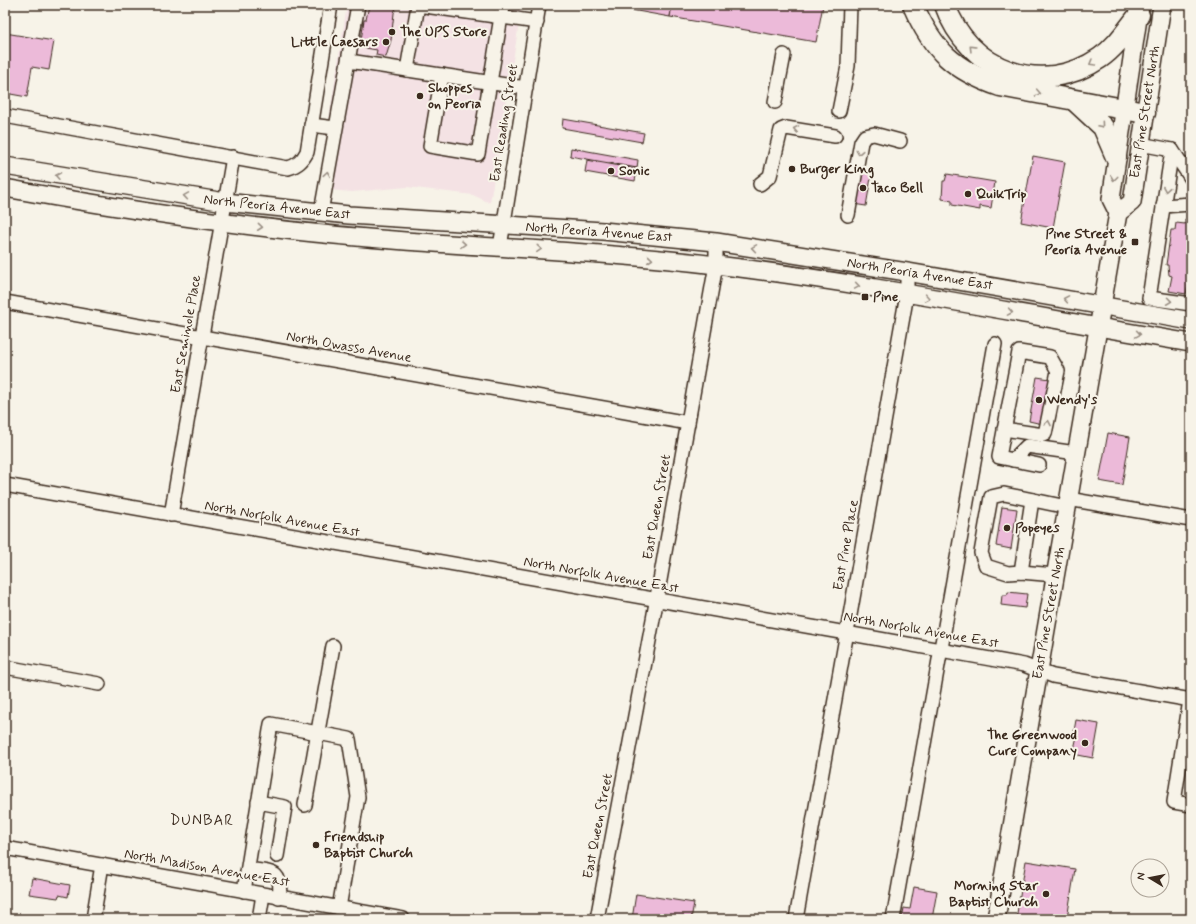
<svg xmlns="http://www.w3.org/2000/svg" width="1196" height="924" viewBox="0 0 1196 924" font-family="Mynerve,sans-serif">
<style>
.built{fill:#f4e2e4}
.building{fill:#ecbad9;stroke:#3b2a1e}
.lines{fill:none;stroke-linecap:round;stroke-linejoin:round}
.minor-casing{stroke:#3b2a1e;stroke-width:16}
.major-casing{stroke:#3b2a1e;stroke-width:20}
.highway-casing{stroke:#3b2a1e;stroke-width:23}
.minor{stroke:#f7f3e8;stroke-width:13}
.major{stroke:#f7f3e8;stroke-width:17}
.highway{stroke:#f7f3e8;stroke-width:20}
.oneway{stroke:#998e83}
.poi-dot{fill:#3b2a1e;stroke:#f7f3e8;stroke-width:1.5}
.labels{text-anchor:middle;dominant-baseline:central;stroke-width:4;stroke-linejoin:round;paint-order:stroke}
.poi-label{font-size:14px;font-weight:bold;fill:#3b2a1e;stroke:#f7f3e8;text-anchor:start}
.street-label{font-size:14px;fill:#3b2a1e;stroke:#f7f3e8}
.neighbourhood-label{font-size:15px;letter-spacing:1px;fill:#3b2a1e;stroke:#f7f3e8}
</style>
<rect width="100%" height="100%" fill="#f7f3e8"/>
<filter id="ink" filterUnits="userSpaceOnUse"><feTurbulence type="fractalNoise" baseFrequency=".025" numOctaves="2"/><feDisplacementMap in="SourceGraphic" scale="8" xChannelSelector="R" yChannelSelector="G"/><feConvolveMatrix kernelMatrix="1 2 1 2 8 2 1 2 1" color-interpolation-filters="sRGB"/></filter>
<g filter="url(#ink)">
<polygon class="built" points="347,5 522,5 490,203 473,195 407,187 352,192 318,189"/>
<g class="building">
<polygon points="369,5 397,5 394,13 391,40 386,57 376,55 377,50 360,47 364,20 366,20"/>
<polygon points="604,5 672,5 670,17"/>
<polygon points="672,5 823,5 816,42 670,17"/>
<polygon points="5,33 54,41 49,70 32,67 27,97 5,93"/>
<polygon points="563,119 644,133 642,142 562,128"/>
<polygon points="571,148 638,160 637,168 570,156"/>
<polygon points="1033,156 1065,162 1053,228 1021,222"/>
<polygon points="587,160 637,169 635,181 585,172"/>
<polygon points="859,169 872,172 866,206 853,204"/>
<polygon points="947,174 995,182 991,208 980,206 980,210 952,205 952,201 942,199 943,181 945,181"/>
<polygon points="1185,219 1191,220 1191,268 1186,294 1169,291 1172,276 1169,275 1168,265 1166,265 1171,230 1175,230 1176,223 1185,224"/>
<polygon points="1037,377 1050,379 1042,424 1029,421"/>
<polygon points="1108,433 1130,437 1122,485 1099,481"/>
<polygon points="1002,507 1017,509 1011,549 996,546"/>
<polygon points="1008,592 1027,594 1025,608 1001,605 1002,595 1007,595"/>
<polygon points="1076,720 1099,724 1093,758 1073,754 1078,731 1074,731"/>
<polygon points="1026,861 1075,869 1067,919 1016,919"/>
<polygon points="32,878 70,885 68,897 59,895 58,898 29,894"/>
<polygon points="914,887 937,891 932,919 902,919 904,908 910,909"/>
<polygon points="636,894 694,903 691,919 632,919"/>
</g>
<g class="lines">
<g class="minor-casing">
<g id="minor">
<polyline points="349,61 526,88"/>
<polyline points="407,70 418,5 537,22"/>
<polyline points="442,75 430,146 478,154 503,5"/>
<polyline points="775,102 784,55"/>
<polyline points="839,111 848,66 850,5"/>
<path d="M5,116l283,52c10,-3 14,-7 19,-16l24,-147"/>
<polyline points="311,125 335,128"/>
<polyline points="1140,144 1172,150 1191,178"/>
<polyline points="1172,150 1149,298 1191,304"/>
<polyline points="760,184 770,176 781,130 786,128 835,136"/>
<polyline points="1163,206 1191,204"/>
<polyline points="321,212 358,5"/>
<polyline points="848,215 861,142 865,136 874,134 900,141"/>
<polyline points="500,247 539,5"/>
<polyline points="5,302 688,423"/>
<polyline points="1004,429 1043,435 1045,434 1058,371 1050,357 1019,352 999,457 1039,465"/>
<polyline points="1013,460 1027,446 1076,453"/>
<polyline points="5,485 846,633 1024,665 1053,676 1191,700"/>
<polyline points="1068,499 1191,520"/>
<polyline points="171,515 233,157"/>
<polyline points="1021,572 1032,500"/>
<polyline points="1055,575 1021,572 1008,573 986,566 981,553 991,497 1004,494 1067,507"/>
<polyline points="5,667 99,684"/>
<polyline points="1190,700 1174,802 1191,805"/>
<polyline points="258,802 285,807 277,856"/>
<polyline points="305,805 333,646"/>
<polyline points="5,848 403,919"/>
<path d="M248,869c23,4 35,0 31,29"/>
<polyline points="244,891 271,724 349,739 358,797 339,908"/>
<polyline points="93,919 102,865"/>
<polyline points="259,919 263,895"/>
<polyline points="597,919 654,614 712,287 716,265 716,242"/>
<polyline points="796,919 907,294 907,272"/>
<polyline points="893,919 995,344"/>
</g>
</g>
<g class="major-casing">
<g id="major">
<polyline points="5,166 225,202 349,215 603,231 716,242 907,272 1191,321"/>
<path d="M5,188c121,22 241,40 363,50 116,10 233,13 348,27 159,19 317,52 475,78"/>
<polyline points="1118,213 1132,202 1162,5"/>
<polyline points="996,919 1118,213 1111,199 1140,5"/>
</g>
</g>
<g class="highway-casing">
<g id="highway">
<path d="M913,5c20,46 41,65 87,81l145,27"/>
<path d="M945,5c23,66 97,93 155,53 16,-11 27,-28 39,-43"/>
<polyline points="1075,101 1103,127 1116,157"/>
</g>
</g>
<use href="#minor" class="minor"/>
<use href="#major" class="major"/>
<use href="#highway" class="highway"/>
</g>
<defs><path id="oneway-chevron" d="M-2-3.5L2.5 0L-2 3.5" fill="none" stroke-width="1.6" stroke-linecap="round" stroke-linejoin="round"/></defs>
<g class="oneway">
<use href="#oneway-chevron" transform="translate(972 48) rotate(-135)"/>
<use href="#oneway-chevron" transform="translate(1092 63) rotate(150)"/>
<use href="#oneway-chevron" transform="translate(1038 93) rotate(11)"/>
<use href="#oneway-chevron" transform="translate(1101 125) rotate(49)"/>
<use href="#oneway-chevron" transform="translate(796 129) rotate(-170)"/>
<use href="#oneway-chevron" transform="translate(859 152) rotate(100)"/>
<use href="#oneway-chevron" transform="translate(327 174) rotate(-81)"/>
<use href="#oneway-chevron" transform="translate(58 176) rotate(-170)"/>
<use href="#oneway-chevron" transform="translate(1114 178) rotate(97)"/>
<use href="#oneway-chevron" transform="translate(1166 189) rotate(99)"/>
<use href="#oneway-chevron" transform="translate(186 196) rotate(-171)"/>
<use href="#oneway-chevron" transform="translate(260 227) rotate(6)"/>
<use href="#oneway-chevron" transform="translate(463 244) rotate(4)"/>
<use href="#oneway-chevron" transform="translate(754 248) rotate(-171)"/>
<use href="#oneway-chevron" transform="translate(539 249) rotate(4)"/>
<use href="#oneway-chevron" transform="translate(650 259) rotate(5)"/>
<use href="#oneway-chevron" transform="translate(857 286) rotate(9)"/>
<use href="#oneway-chevron" transform="translate(927 298) rotate(10)"/>
<use href="#oneway-chevron" transform="translate(1066 299) rotate(-170)"/>
<use href="#oneway-chevron" transform="translate(1169 301) rotate(8)"/>
<use href="#oneway-chevron" transform="translate(1010 312) rotate(10)"/>
<use href="#oneway-chevron" transform="translate(1138 334) rotate(9)"/>
<use href="#oneway-chevron" transform="translate(1048 423) rotate(-79)"/>
</g>
</g>
<g class="poi-dot">
<circle cx="392" cy="32" r="4"/>
<circle cx="386" cy="42" r="4"/>
<circle cx="420" cy="96" r="4"/>
<circle cx="792" cy="169" r="4"/>
<circle cx="611" cy="171" r="4"/>
<circle cx="863" cy="188" r="4"/>
<circle cx="968" cy="194" r="4"/>
<rect x="1131" y="238" width="8" height="8" rx="2"/>
<rect x="861" y="293" width="8" height="8" rx="2"/>
<circle cx="1039" cy="400" r="4"/>
<circle cx="1007" cy="528" r="4"/>
<circle cx="1085" cy="743" r="4"/>
<circle cx="316" cy="845" r="4"/>
<circle cx="1046" cy="894" r="4"/>
</g>
<g class="labels">
<g class="poi-label">
<text x="400" y="32">The UPS Store</text>
<text x="378" y="42" text-anchor="end">Little Caesars</text>
<text x="428" y="88">Shoppes<tspan x="428" dy="16">on Peoria</tspan></text>
<text x="800" y="169">Burger King</text>
<text x="619" y="171">Sonic</text>
<text x="871" y="188">Taco Bell</text>
<text x="976" y="194">QuikTrip</text>
<text x="1127" y="234" text-anchor="end">Pine Street &amp;<tspan x="1127" dy="16">Peoria Avenue</tspan></text>
<text x="873" y="297">Pine</text>
<text x="1047" y="400">Wendy's</text>
<text x="1015" y="528">Popeyes</text>
<text x="1077" y="735" text-anchor="end">The Greenwood<tspan x="1077" dy="16">Cure Company</tspan></text>
<text x="324" y="837">Friendship<tspan x="324" dy="16">Baptist Church</tspan></text>
<text x="1038" y="886" text-anchor="end">Morning Star<tspan x="1038" dy="16">Baptist Church</tspan></text>
</g>
<g class="street-label">
<text transform="translate(1145 112) rotate(-81)">East Pine Street North</text>
<text transform="translate(504 123) rotate(-81)">East Reading Street</text>
<text transform="translate(277 207) rotate(6)">North Peoria Avenue East</text>
<text transform="translate(599 232) rotate(4)">North Peoria Avenue East</text>
<text transform="translate(920 274) rotate(9)">North Peoria Avenue East</text>
<text transform="translate(186 334) rotate(-80)">East Seminole Place</text>
<text transform="translate(349 347) rotate(10)">North Owasso Avenue</text>
<text transform="translate(657 507) rotate(-80)">East Queen Street</text>
<text transform="translate(282 519) rotate(10)">North Norfolk Avenue East</text>
<text transform="translate(846 545) rotate(-80)">East Pine Place</text>
<text transform="translate(601 575) rotate(10)">North Norfolk Avenue East</text>
<text transform="translate(1049 613) rotate(-80)">East Pine Street North</text>
<text transform="translate(921 630) rotate(10)">North Norfolk Avenue East</text>
<text transform="translate(598 826) rotate(-79)">East Queen Street</text>
<text transform="translate(207 868) rotate(10)">North Madison Avenue East</text>
</g>
<g class="neighbourhood-label">
<text x="202" y="821">DUNBAR</text>
</g>
</g>
<rect width="1196" height="924" fill="none" stroke="#f7f3e8" stroke-width="20"/>
<rect x="10" y="10" width="1176" height="904" fill="none" stroke="#3b2a1e" stroke-width="1.5" filter="url(#ink)"/>
<g transform="translate(1150 878) rotate(280)"><circle r="19" fill="#f7f3e8" stroke="#aca397"/>
<path d="M0-3L7 15L0 10L-7 15Z" fill="#3b2a1e"/>
<text y="-6" font-size="11" font-weight="bold" text-anchor="middle" fill="#3b2a1e">N</text>
</g>
</svg>
